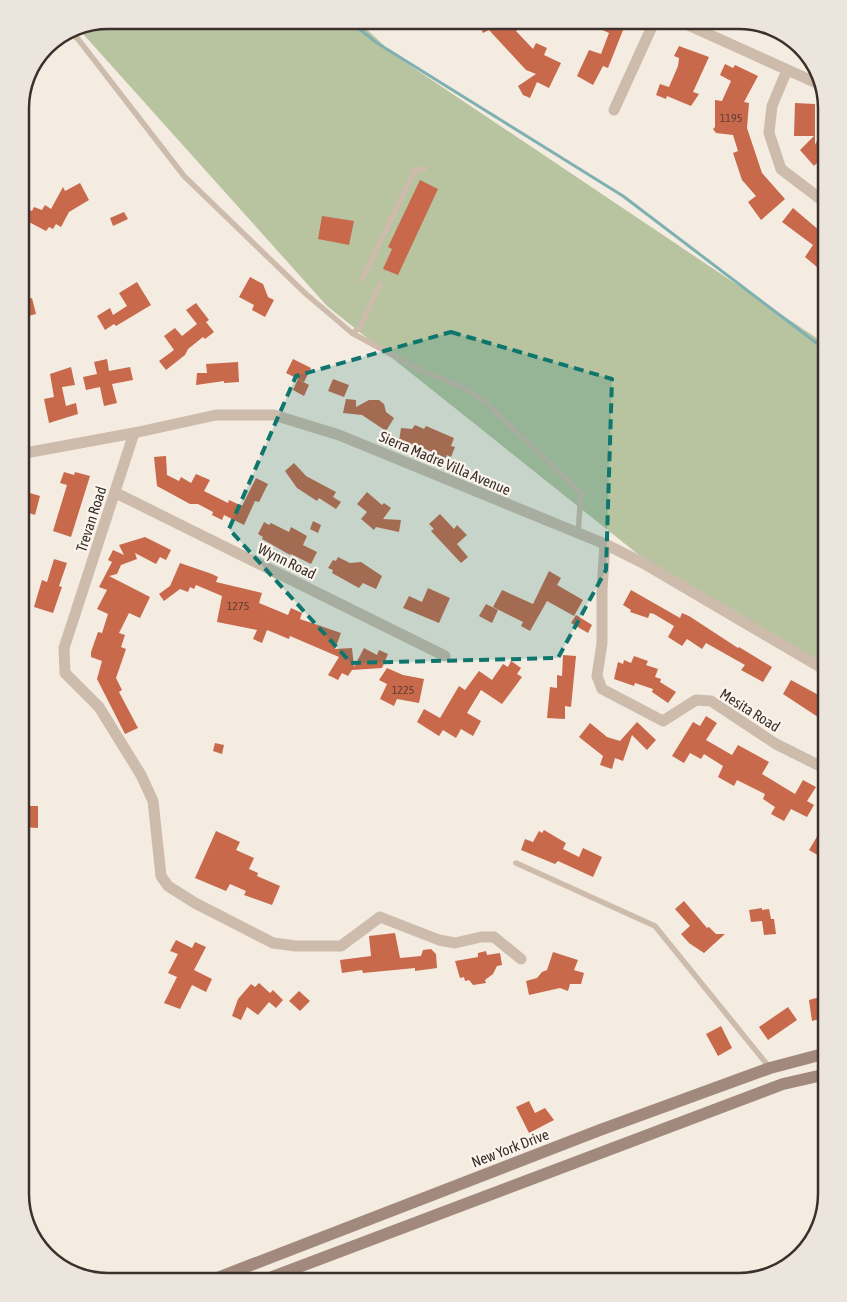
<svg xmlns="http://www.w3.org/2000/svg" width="847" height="1302" viewBox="0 0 847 1302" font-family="'Asap Condensed',sans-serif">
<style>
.grass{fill:#b8c4a0}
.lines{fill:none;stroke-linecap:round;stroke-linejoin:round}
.stream{stroke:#7fb0b2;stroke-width:3}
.building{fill:#c8694b}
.service{stroke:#cdbbac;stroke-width:5.5}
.minor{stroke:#cdbbac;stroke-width:11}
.secondary{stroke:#a18a7d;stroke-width:12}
.marked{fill:#0f766e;fill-opacity:0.2;stroke:#0f766e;stroke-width:4;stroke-dasharray:10 6;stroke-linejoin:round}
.labels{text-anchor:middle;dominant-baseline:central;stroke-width:4.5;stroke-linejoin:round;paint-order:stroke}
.number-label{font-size:12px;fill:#5e3e33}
.street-label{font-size:15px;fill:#3b302b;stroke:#fbf5ee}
.rim{fill:none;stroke:#3b302b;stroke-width:2.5}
</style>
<rect width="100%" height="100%" fill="#f4ebe1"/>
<polygon class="grass" points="108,20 357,20 393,54 827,345 827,669 639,555 327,306 76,26"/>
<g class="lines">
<polyline class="stream" points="348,20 377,43 623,196 827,351"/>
</g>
<g class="building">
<polygon points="477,20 513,20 520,28 516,31 533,49 536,43 547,48 544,55 561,63 549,88 537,82 530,98 523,95 518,86 536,74 526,70 489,30 483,33"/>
<polygon points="562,20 627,20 608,68 603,66 593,85 577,76 589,50 601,54 609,33 583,21 575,30"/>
<polygon points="679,46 709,57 693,92 699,94 691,106 667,96 666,99 656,95 660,84 669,87 678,66 679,58 674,56"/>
<polygon points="725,64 733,68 735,65 758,76 744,102 749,103 747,128 762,173 785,199 761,220 748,202 756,196 742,180 733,153 738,151 733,135 716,133 713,129 715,127 715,100 722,101 731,81 720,75"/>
<polygon points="795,103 815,104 815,145 827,119 827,170 818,162 814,166 800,150 814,136 794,136"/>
<polygon points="420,180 438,189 398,275 383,269 392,249 388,247"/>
<polygon points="80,183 89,200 69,212 61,227 56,224 53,229 49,227 46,231 27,221 27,209 32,211 34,207 42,210 45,205 51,209 63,187 65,191"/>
<polygon points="793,208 827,237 827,263 823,259 817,267 805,257 813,245 782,222"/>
<polygon points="124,212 128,219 113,226 110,218"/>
<polygon points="322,216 354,221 349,245 318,239"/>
<polygon points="250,277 263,284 268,297 274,300 265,317 252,310 254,305 239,297"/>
<polygon points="137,282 151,305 116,326 114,324 105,330 97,316 110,308 113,315 127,306 119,293"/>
<polygon points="32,298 36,314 20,318 20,301"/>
<polygon points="196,303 209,320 206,322 214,332 205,339 203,337 188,349 185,355 166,370 159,361 174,350 164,336 175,328 182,336 197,324 186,310"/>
<polygon points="107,359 109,371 130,367 133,380 112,384 117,403 104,406 100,387 86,390 83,377 97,374 94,362"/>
<polygon points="293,359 311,368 304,382 286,373"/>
<polygon points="238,362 239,382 224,383 224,381 196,385 197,373 207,373 206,364"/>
<polygon points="71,367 75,385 62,387 66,406 76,403 78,414 49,423 44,399 54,397 50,374"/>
<polygon points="298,379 309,385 304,396 293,390"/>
<polygon points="333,379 349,385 344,397 328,391"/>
<polygon points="346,399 356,400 356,407 369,400 379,400 384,404 386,412 394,418 386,431 362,415 343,413"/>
<polygon points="415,425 424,429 426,426 454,438 451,446 455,447 451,457 447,455 446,458 416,445 399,441 401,428 412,429"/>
<polygon points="166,456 167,475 179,481 181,477 191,483 196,474 210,480 204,491 228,503 229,500 242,506 256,478 268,484 259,502 255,501 244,525 224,515 222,520 212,515 213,512 198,504 190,504 157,486 154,457"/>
<polygon points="294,463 306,476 336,492 333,497 341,502 336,509 319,498 317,501 297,488 285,471"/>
<polygon points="64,472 74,475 75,472 90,476 71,537 53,531 67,485 60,483"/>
<polygon points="20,490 40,496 35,515 20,510"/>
<polygon points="367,492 382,505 384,503 391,508 383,519 401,520 399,532 376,527 374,530 361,519 367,512 357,504"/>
<polygon points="440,514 454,529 457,525 467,535 457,544 468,557 461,563 431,531 434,529 429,524"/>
<polygon points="313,521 321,525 318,533 310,529"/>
<polygon points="264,522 269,525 271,523 289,532 291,527 307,536 303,545 317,552 311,564 291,554 290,555 262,539 263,537 258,534"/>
<polygon points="145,537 171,550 166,560 160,557 156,564 135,553 137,559 121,565 117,574 109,576 150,597 140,618 129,613 119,633 125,635 121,647 126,649 116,678 122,690 119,692 138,728 125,734 97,679 102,661 91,657 91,652 98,632 102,633 108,614 97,609 107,590 99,587 112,562 108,560 113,550 124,555 119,545"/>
<polygon points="338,557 350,563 361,562 382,576 376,589 363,583 359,588 332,573 333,570 328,568 333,560 336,561"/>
<polygon points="54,559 67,563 59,586 62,587 53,613 34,607 42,580 47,582"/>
<polygon points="180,563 212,574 218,577 216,582 262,593 259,603 288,615 291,608 302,613 300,619 341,633 335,649 352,648 354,667 364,648 377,655 379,650 388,654 382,668 352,670 348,676 342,673 338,680 328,675 339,657 290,636 289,639 267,630 262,643 253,639 257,630 217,622 222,596 196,585 194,589 190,587 188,592 180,589 164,601 159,594 170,586"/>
<polygon points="549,571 561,578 557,585 583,600 574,616 547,601 530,631 521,626 523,622 493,607 502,590 533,604"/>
<polygon points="428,588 450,598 439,623 403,608 409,596 422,602"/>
<polygon points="631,590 680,618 682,613 689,616 738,648 739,647 772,667 763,682 741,670 745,665 706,643 702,649 687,639 682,646 668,637 674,626 654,614 650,613 648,618 630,612 631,610 623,605"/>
<polygon points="486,604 498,610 492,623 479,616"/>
<polygon points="576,615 592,625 588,633 571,623"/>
<polygon points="563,655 576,656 571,707 565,706 565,719 547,718 550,687 557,688 557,675 562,676"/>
<polygon points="634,656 648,661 646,665 658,669 655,677 661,679 660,682 676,692 668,703 652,692 653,689 635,683 634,686 614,679 618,662 623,664 624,660 631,663"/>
<polygon points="511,661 521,668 517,674 522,677 502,704 481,690 467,713 481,721 473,736 461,729 456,738 443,730 439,736 417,722 424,709 440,718 459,686 465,690 479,671 492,680 503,664 508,667"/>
<polygon points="387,668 403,675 424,679 419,703 397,699 394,706 380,699 387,684 379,680"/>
<polygon points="791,680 824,698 821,704 827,708 827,717 824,721 783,694"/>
<polygon points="706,716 717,723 706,740 732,755 738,745 769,762 762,774 795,794 803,780 816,787 807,801 814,805 807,817 791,809 784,821 771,814 775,807 763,799 765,794 737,780 734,786 718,777 723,766 704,754 701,759 690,753 684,763 672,756 693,722 700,726"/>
<polygon points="637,722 656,740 647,750 632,735 623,761 615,758 612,769 600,765 603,756 579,737 590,723 607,737 620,741"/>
<polygon points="215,743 224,745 222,754 213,751"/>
<polygon points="20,806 38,806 38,828 20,827"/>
<polygon points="544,830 566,843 563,849 579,857 583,848 602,857 593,877 558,861 555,864 521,850 525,839 533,842 539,831 542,833"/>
<polygon points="216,831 240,842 236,850 254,858 249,869 258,873 257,876 280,886 272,905 244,895 246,891 230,884 226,891 195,878"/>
<polygon points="818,835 827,839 827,845 821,857 809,850"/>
<polygon points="684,901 707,928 709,927 716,934 725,934 704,953 689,943 681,934 690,926 675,909"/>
<polygon points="762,908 762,910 769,909 771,919 774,919 776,934 764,935 762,921 751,922 749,910"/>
<polygon points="819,922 827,924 827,934 817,932"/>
<polygon points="395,933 400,958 421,956 423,950 431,949 436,954 437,968 415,971 415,968 363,973 362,970 342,973 340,960 371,956 369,936"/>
<polygon points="176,940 192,948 195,942 206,947 194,970 212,979 206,992 192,985 180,1009 164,1003 177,977 168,973 178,954 170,951"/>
<polygon points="486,951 487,955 500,953 502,965 497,966 493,974 485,980 486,983 473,985 469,980 465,981 464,977 460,978 455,961 478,957 478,953"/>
<polygon points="553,952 578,960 574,970 584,973 581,984 570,984 568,991 560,988 529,995 526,981 537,978 542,972 547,970"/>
<polygon points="259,983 270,993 273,990 283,1000 276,1008 269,1002 258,1015 247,1007 241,1020 232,1016 238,999 251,984 255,987"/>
<polygon points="299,991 310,1001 300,1011 289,1001"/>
<polygon points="827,995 827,1017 812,1021 809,1000"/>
<polygon points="788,1007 797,1020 768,1040 759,1027"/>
<polygon points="721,1026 732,1048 718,1056 706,1034"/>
<polygon points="529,1101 535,1113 545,1108 554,1120 529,1133 516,1107"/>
</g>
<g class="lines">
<g class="service">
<polyline points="68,31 78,39 184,176 306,294 352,333 418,369 462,387 483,400 581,493 578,534"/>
<polyline points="362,279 415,170 425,169"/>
<polyline points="352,333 360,328 380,284"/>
<polyline points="516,863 655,926 770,1068"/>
</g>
<g class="minor">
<polyline points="677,20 821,85"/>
<polyline points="787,70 772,106 769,133 781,169 827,204"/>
<polyline points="614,110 655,20"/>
<polyline points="134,433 64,648 65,673 99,707 141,775 153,801 161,876 168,886 195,903 273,943 296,946 341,946 380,917 439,940 455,943 481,937 494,937 521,959"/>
<polyline points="20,454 134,433 216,415 274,415 339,435 605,544 643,563 827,671"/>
<polyline points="116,493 445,656"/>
<polyline points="605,544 602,590 602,643 597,676 602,689 663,721 696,700 711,701 776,744 826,769"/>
</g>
<g class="secondary">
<polyline points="207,1282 600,1130 770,1068 827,1053"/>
<polyline points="259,1282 783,1084 827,1074"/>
</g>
</g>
<path class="marked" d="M451,332l161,47 -6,191 -48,88 -207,5 -122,-134 67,-153z"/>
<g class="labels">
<g class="number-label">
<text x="731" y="118">1195</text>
<text x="238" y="606">1275</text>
<text x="403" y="690">1225</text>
</g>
<g class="street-label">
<text transform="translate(445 463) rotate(23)">Sierra Madre Villa Avenue</text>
<text transform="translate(91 519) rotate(-72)">Trevan Road</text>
<text transform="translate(287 561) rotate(26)">Wynn Road</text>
<text transform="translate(750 710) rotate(32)">Mesita Road</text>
<text transform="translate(510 1148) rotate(-21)">New York Drive</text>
</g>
</g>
<path d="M0 0H847V1302H0ZM108 29H739A79 79 0 0 1 818 108V1194A79 79 0 0 1 739 1273H108A79 79 0 0 1 29 1194V108A79 79 0 0 1 108 29Z" fill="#ece5de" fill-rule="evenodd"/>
<path class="rim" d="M108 29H739A79 79 0 0 1 818 108V1194A79 79 0 0 1 739 1273H108A79 79 0 0 1 29 1194V108A79 79 0 0 1 108 29Z"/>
</svg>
